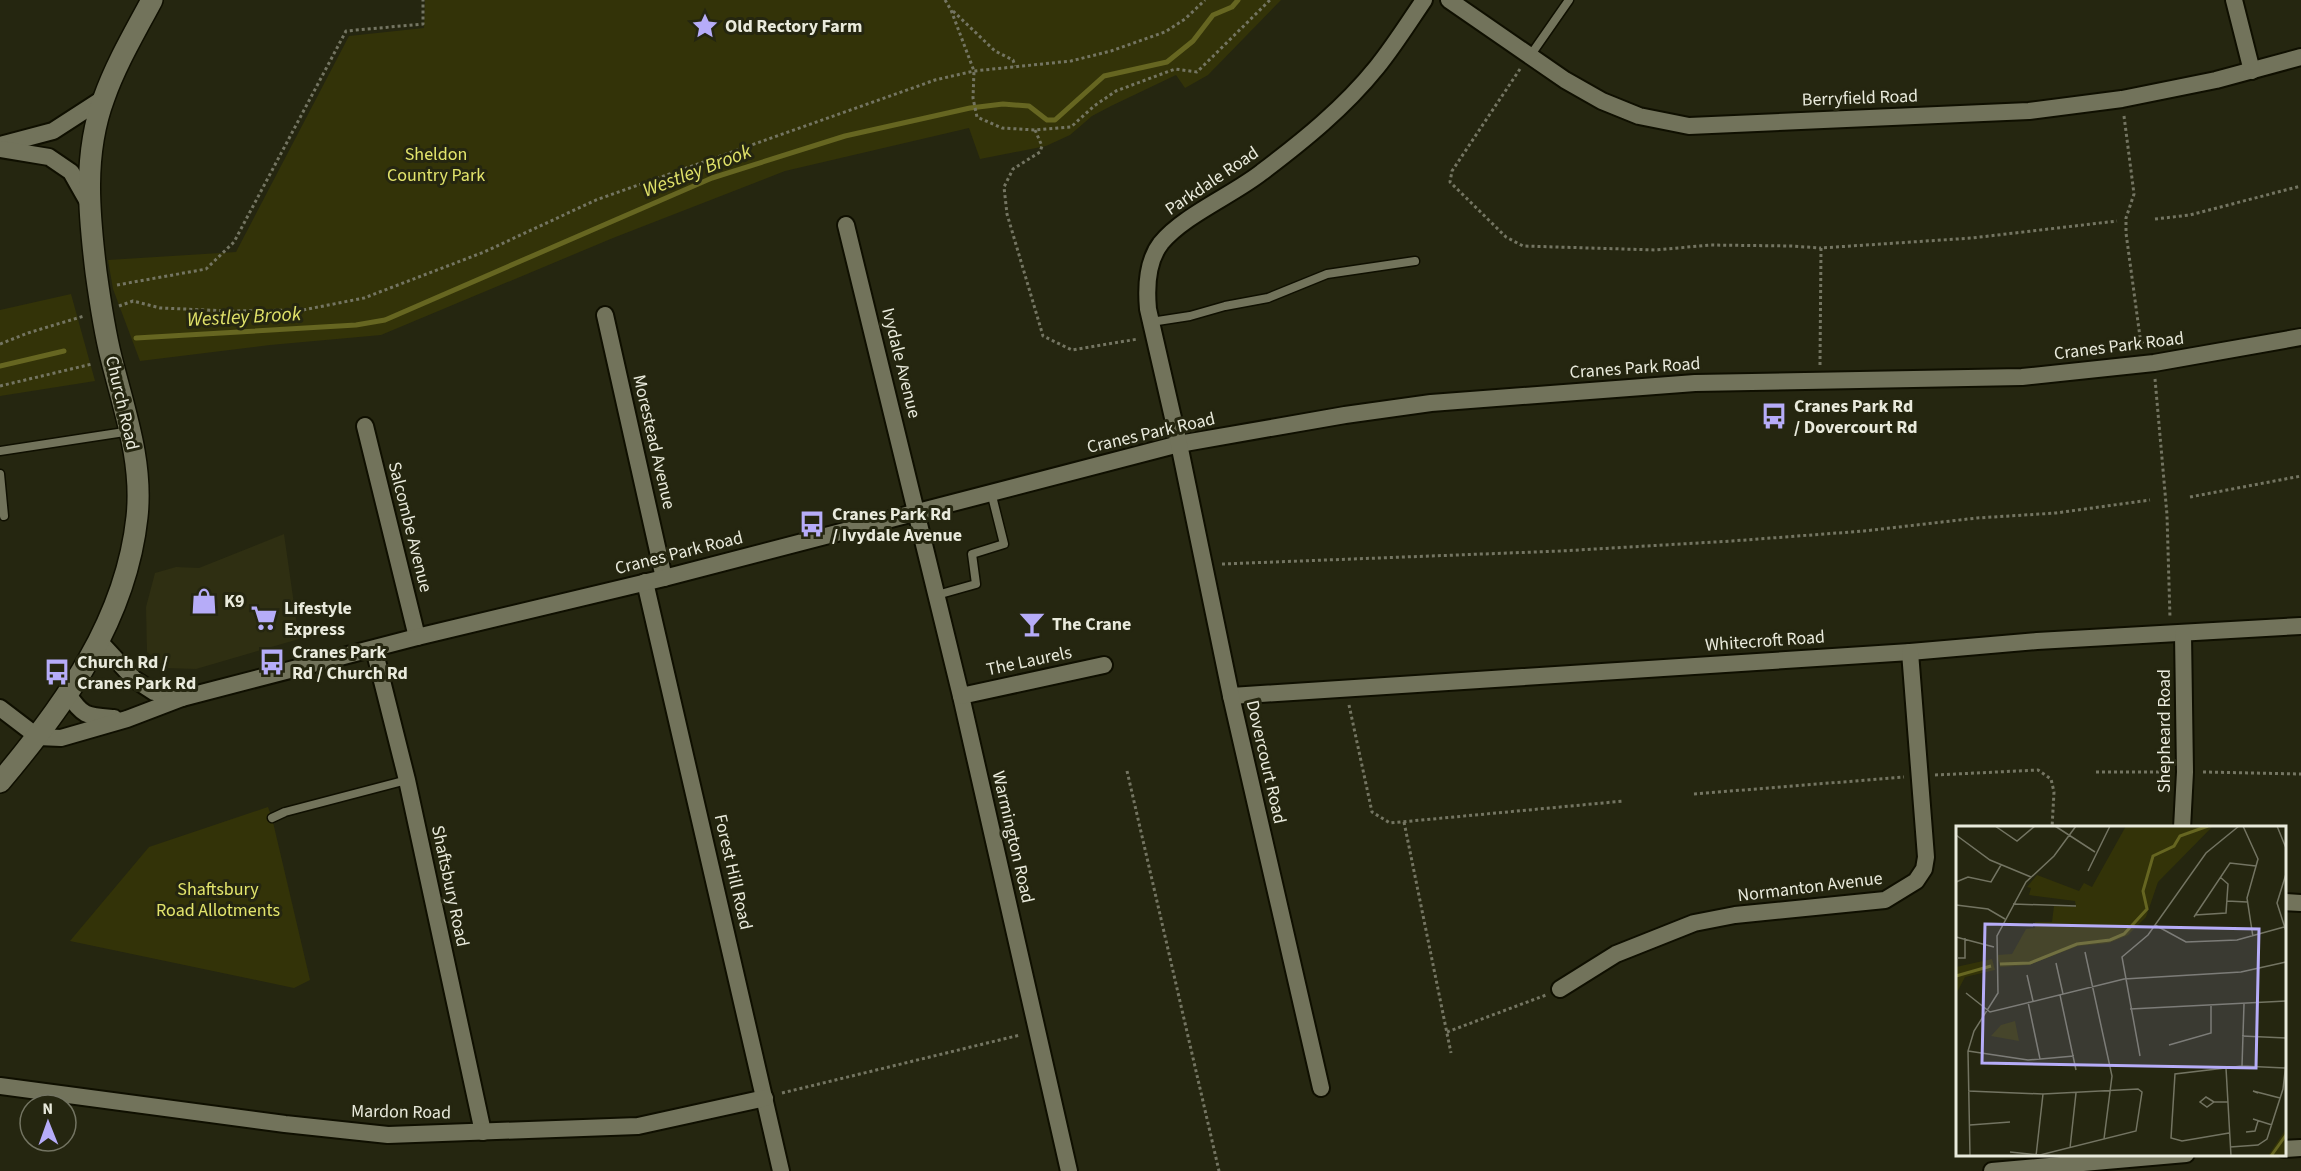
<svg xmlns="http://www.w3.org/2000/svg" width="2301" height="1171" viewBox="0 0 2301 1171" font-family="'Source Sans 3',sans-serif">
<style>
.built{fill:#2f2f12}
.green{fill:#333308}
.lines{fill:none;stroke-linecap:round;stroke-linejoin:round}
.stream{stroke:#666621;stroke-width:5}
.service-casing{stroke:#0f0f00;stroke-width:11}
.minor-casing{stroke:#0f0f00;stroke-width:20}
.tertiary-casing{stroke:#0f0f00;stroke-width:24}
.path{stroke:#747562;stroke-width:3;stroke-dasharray:3 3;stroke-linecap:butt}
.service{stroke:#72735b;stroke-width:8}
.minor{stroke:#72735b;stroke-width:16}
.tertiary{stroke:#72735b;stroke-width:21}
.labels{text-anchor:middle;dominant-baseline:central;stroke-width:6;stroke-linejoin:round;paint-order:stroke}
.poi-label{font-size:18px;font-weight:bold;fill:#e9eadc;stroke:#252610;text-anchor:start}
.street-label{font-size:18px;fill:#e9eadc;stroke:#252610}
.park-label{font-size:18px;fill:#e3e56c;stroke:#252610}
.water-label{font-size:20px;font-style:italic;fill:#e0e269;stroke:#252610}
.inset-river{fill:none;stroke:#666621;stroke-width:3}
.inset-road{fill:none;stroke:#737462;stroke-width:1.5}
.view{fill:#b6acf8;fill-opacity:0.15;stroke:#b6acf8;stroke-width:3}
.inset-edge{fill:none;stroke:#e9eadc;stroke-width:3}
</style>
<rect width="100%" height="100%" fill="#252610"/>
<polygon class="built" points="284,534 299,639 196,669 166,668 147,652 146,607 155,573 176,567 199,568"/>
<g class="green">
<polygon points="425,0 1281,0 1208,75 1185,88 1176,75 1111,106 1092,116 1070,135 1046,146 980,159 969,128 785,171 613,238 381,335 270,345 140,361 113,289 108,260 236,252 349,36 424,28"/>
<polygon points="71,294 95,381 0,396 0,310"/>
<polygon points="268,807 272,818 310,980 294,988 70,941 149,847"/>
</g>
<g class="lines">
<g class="stream">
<polyline points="136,338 356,325 385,320 712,178 845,136 970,108 1003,104 1029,106 1047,120 1055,120 1104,76 1167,62 1193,41 1213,15 1232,7 1238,0"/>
<polyline points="0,366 64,351"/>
</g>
<g class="service-casing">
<g id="service">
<polyline points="1530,56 1569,0"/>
<polyline points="1151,322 1190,316 1225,306 1268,298 1327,274 1415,261"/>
<polyline points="0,451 131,431"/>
<polyline points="0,474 4,516"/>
<polyline points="937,595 976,584 972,554 1004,544 991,492"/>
<polyline points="272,818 285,812 407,780"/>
</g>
</g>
<g class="minor-casing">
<g id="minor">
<polyline points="1449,0 1565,80 1602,101 1639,116 1689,126 2029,111 2122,99 2216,80 2301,57"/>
<polyline points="2234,0 2252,71"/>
<polyline points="0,145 53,131 104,98"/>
<polyline points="0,149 49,157 71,172 88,202"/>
<polyline points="846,225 961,696 1069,1171"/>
<polyline points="605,315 664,578"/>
<polyline points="365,426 417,637"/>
<polyline points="645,582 781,1171"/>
<polyline points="99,641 134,679 154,692 182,698"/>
<polyline points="374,649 407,780 483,1132"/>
<path d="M68,694c15,23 19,22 46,24"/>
<polyline points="961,696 1104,665"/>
<polyline points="1231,696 1910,652 2037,641 2301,626"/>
<polyline points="0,708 38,737 61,738 127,719 182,698 417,637 664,578 1179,444 1345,415 1431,403 1695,383 2022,377 2154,363 2301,337"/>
<polyline points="2182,828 2185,772 2183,634"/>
<polyline points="2284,902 2301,903"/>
<polyline points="1560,989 1616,954 1694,923 1735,915 1885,900 1916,881 1924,869 1926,857 1910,652"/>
<polyline points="0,1086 285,1124 388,1135 638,1126 765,1098"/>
<path d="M1321,1088l-90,-392 -52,-252 -31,-135c-2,-22 -1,-48 13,-66 23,-28 72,-48 101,-71 41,-31 82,-64 115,-105 17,-21 32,-45 47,-67"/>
<polyline points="2284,1149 2301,1148"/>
<polyline points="1992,1171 2186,1154"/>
</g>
</g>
<g class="tertiary-casing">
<path id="tertiary" d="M0,782c65,-77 126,-162 137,-265 6,-56 -13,-107 -26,-160 -7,-28 -11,-56 -15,-85 -7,-58 -13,-118 8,-174 12,-34 31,-66 48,-98"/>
</g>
<g class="path">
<polyline points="945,0 951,10 974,71 973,98 977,117 1002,128 1035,130 1071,127 1094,106 1116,91 1175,69 1197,72 1270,0"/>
<polyline points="953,11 995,51 1013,60 1015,66"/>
<polyline points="1520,69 1452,171 1450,182 1506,237 1523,246 1656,250 1710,245 1791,246 1821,248"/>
<polyline points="2124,116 2134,194 2126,218 2126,233 2140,337 2146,348"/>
<polyline points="1035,130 1042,146 1040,152 1013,169 1004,187 1007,214 1043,336 1072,350 1138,339"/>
<polyline points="2155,219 2190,215 2301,186"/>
<polyline points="117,285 206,269 234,242 346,31 423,24 423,0"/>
<polyline points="119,306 133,301 160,308 230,311 303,310 364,298 484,252 596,200 935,80 974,71 1071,61 1111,51 1165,32 1185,19 1205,0"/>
<polyline points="0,344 28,333 84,316"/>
<polyline points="1820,365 1821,248 1972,238 2117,221"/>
<polyline points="2155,379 2167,515 2170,618"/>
<polyline points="0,386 92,364"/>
<polyline points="2190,497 2301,476"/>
<polyline points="1222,564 1561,551 1732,541 1864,531 1977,518 2056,513 2150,500"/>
<polyline points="1349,705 1372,812 1390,823 1624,801"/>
<polyline points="1127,771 1219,1171"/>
<polyline points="2096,772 2169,772"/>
<polyline points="2203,772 2301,774"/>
<polyline points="1935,775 2038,770 2051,779 2054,792 2052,828"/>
<polyline points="1694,794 1904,777"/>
<polyline points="1404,822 1451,1053"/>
<polyline points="1447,1032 1546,995"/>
<polyline points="782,1093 1020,1035"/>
</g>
<use href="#service" class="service"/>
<use href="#minor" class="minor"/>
<use href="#tertiary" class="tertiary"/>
</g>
<defs>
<g id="sight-bare" transform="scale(2.07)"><path d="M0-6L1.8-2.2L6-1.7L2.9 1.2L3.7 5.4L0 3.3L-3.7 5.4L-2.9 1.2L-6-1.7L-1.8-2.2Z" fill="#b6acf8" stroke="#252610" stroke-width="2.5" paint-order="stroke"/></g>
<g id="bus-bare" transform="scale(2.07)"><path d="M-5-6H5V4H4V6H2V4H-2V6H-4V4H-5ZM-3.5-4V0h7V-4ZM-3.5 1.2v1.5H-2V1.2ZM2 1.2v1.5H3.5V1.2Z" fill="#b6acf8" stroke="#252610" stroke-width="2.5" paint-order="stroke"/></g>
<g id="shop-bare" transform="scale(2.07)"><path d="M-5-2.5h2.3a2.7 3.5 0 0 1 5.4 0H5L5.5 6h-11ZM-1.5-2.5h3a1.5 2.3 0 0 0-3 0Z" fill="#b6acf8" stroke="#252610" stroke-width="2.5" paint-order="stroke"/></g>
<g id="supermarket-bare" transform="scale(2.07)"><path d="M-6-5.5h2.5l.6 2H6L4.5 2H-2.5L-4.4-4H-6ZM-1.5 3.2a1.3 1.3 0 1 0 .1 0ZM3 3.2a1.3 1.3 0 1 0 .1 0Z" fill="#b6acf8" stroke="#252610" stroke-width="2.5" paint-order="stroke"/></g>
<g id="bar-bare" transform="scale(2.07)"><path d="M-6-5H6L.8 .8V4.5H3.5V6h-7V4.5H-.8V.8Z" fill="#b6acf8" stroke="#252610" stroke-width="2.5" paint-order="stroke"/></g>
</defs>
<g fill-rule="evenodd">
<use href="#sight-bare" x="705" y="26"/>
<use href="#bus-bare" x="1774" y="416"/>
<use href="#bus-bare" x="812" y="524"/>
<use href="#shop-bare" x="204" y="601"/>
<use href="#supermarket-bare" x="264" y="618"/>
<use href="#bar-bare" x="1032" y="624"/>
<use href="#bus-bare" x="272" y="662"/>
<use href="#bus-bare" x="57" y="672"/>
</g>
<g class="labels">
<g class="poi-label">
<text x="725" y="26">Old Rectory Farm</text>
<text x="1794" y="406">Cranes Park Rd<tspan x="1794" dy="21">/ Dovercourt Rd</tspan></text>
<text x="832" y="514">Cranes Park Rd<tspan x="832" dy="21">/ Ivydale Avenue</tspan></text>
<text x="224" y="601">K9</text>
<text x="284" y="608">Lifestyle<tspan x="284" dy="21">Express</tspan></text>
<text x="1052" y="624">The Crane</text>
<text x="292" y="652">Cranes Park<tspan x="292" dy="21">Rd / Church Rd</tspan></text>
<text x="77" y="662">Church Rd /<tspan x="77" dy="21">Cranes Park Rd</tspan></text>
</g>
<g class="street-label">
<text transform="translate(1860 98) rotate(-2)">Berryfield Road</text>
<text transform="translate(1212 181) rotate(-34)">Parkdale Road</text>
<text transform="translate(2119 346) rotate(-7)">Cranes Park Road</text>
<text transform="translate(901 363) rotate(76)">Ivydale Avenue</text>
<text transform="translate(1635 368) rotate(-4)">Cranes Park Road</text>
<text transform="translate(122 403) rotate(77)">Church Road</text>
<text transform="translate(1151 433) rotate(-13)">Cranes Park Road</text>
<text transform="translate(654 442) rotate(77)">Morestead Avenue</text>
<text transform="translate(410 527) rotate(76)">Salcombe Avenue</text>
<text transform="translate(679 553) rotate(-14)">Cranes Park Road</text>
<text transform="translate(1765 641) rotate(-4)">Whitecroft Road</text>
<text transform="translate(1029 661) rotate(-12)">The Laurels</text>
<text transform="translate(2164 731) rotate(-90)">Shepheard Road</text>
<text transform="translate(1266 762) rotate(77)">Dovercourt Road</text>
<text transform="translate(1013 837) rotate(77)">Warmington Road</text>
<text transform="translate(733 872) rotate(77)">Forest Hill Road</text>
<text transform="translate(450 886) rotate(78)">Shaftsbury Road</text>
<text transform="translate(1810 887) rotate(-7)">Normanton Avenue</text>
<text transform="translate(401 1112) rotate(1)">Mardon Road</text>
</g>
<g class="park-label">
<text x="436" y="154">Sheldon<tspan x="436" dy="21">Country Park</tspan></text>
<text x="218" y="889">Shaftsbury<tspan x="218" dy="21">Road Allotments</tspan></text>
</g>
<g class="water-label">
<text transform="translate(697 171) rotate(-21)">Westley Brook</text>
<text transform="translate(244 317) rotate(-3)">Westley Brook</text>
</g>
</g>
<g transform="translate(1956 826)">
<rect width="330" height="330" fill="#252610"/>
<path d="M170,0h87l-55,56 -12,35 -18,18 -19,8 -31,3 -49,19 -29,2 -3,-12 15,-1 14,-25 9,-1v-6h17l2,-16 22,1 -1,-6 -46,-6 2,-7 -4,-1 10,-12 42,16 5,-8 8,4zM36,133l3,11 -30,7 -9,17v-27zM59,195l4,20 -28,-5 10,-11zM330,302v28h-18l16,-24z" fill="#333308"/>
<path class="inset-river" d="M44,138l30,-1 47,-19 33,-4 14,-6 23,-25 -4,-18 10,-35 21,-10 6,-10 28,-10M0,150l35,-10M315,330l15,-21"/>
<path class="inset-road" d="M39,0l22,15 18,-15M99,0l40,26M287,0l15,33 -11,39 6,39M321,0l9,22M0,9l34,25 41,17M132,45l22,-45M330,48l-9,29 9,28M0,56l12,-5 23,5 10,-17M271,75l20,1M57,78l63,2M0,79l32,4 17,10M239,89l31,-2 2,-29 -8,-7M238,91l36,-54 26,3M199,99l31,17 51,-2 47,-13M0,111l38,10M129,126l27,124 -8,63M2,132h7v-20M100,137l7,31M71,149l6,26M10,167l24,19 134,-33 117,-7 45,-10M104,169l16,75M72,176l12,57M174,183l156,-8M286,210l44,2M213,219l42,-12v-27M12,225l60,9 46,-4M184,230l-18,-99 26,-22 58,-82 33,-27M286,240l2,-62M270,242l5,88M12,265l75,3 95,-5 4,3 -6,39 -96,24 -30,-3M302,267l-5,-2 27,7M258,276l-8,-5 -6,5 7,5 7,-5h14M297,293l19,6M14,299l40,-3M290,306l9,-1 3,-10M273,307l-47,8 -11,-3 4,-64 67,-8 43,2M274,321l28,-2 9,-6 16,-50 3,-26M114,322l6,-55M14,330l-2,-105 6,-20 24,-38 -1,-57 29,-54 28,-26 22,-30M80,330l7,-62"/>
<path class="view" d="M29,98l274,5 -3,139 -274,-5z"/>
<rect width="330" height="330" class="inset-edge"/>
</g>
<g transform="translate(48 1123) rotate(359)"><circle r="28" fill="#252610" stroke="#737462" stroke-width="1.5"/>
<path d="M0-4.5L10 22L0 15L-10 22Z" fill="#b6acf8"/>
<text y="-9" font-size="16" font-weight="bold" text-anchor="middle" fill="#e9eadc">N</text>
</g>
</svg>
